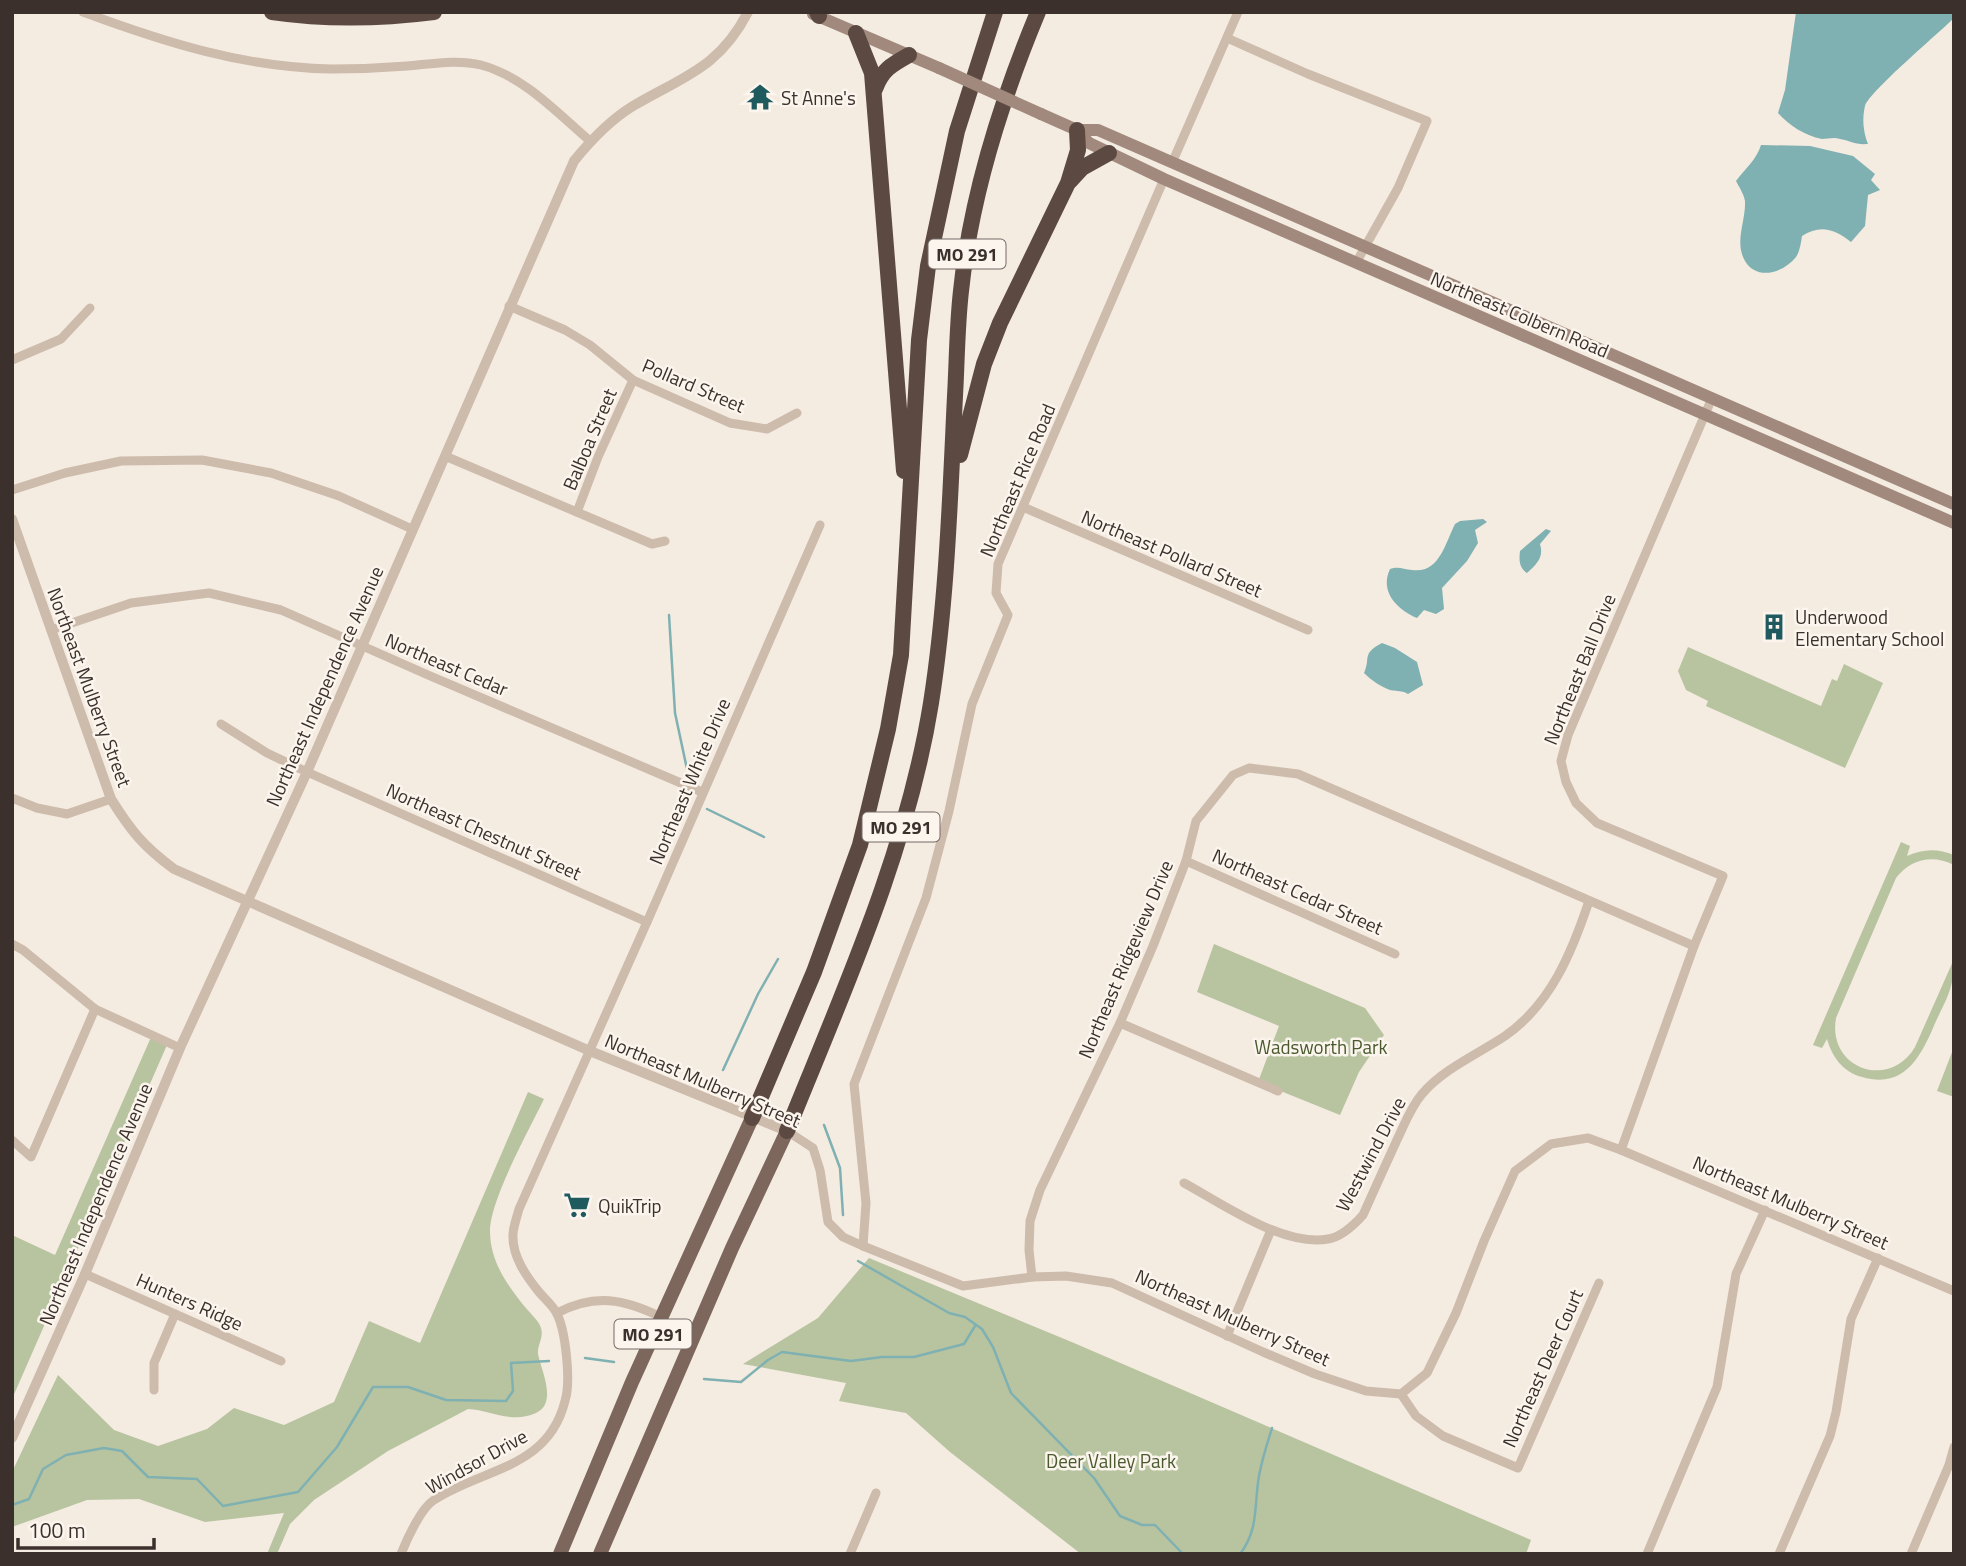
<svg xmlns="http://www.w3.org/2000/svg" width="1966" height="1566" viewBox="0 0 1966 1566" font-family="'Titillium Web',sans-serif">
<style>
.green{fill:#b8c4a0}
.water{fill:#7fb0b2}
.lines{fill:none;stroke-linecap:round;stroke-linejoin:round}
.stream{stroke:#7fb0b2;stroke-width:2.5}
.minor{stroke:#cdbbac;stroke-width:9}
.tertiary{stroke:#cdbbac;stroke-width:10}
.secondary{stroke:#a18a7d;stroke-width:12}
.primary{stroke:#7d675c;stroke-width:14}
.motorway{stroke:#5c4a42;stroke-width:16}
.secondary-bridge{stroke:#a18a7d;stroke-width:12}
.labels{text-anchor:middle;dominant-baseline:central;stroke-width:5;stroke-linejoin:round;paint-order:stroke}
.shield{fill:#fbf5ee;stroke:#756b66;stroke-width:2}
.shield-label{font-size:18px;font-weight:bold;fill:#3b302b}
.poi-label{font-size:19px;fill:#3b302b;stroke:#fbf5ee;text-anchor:start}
.street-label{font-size:19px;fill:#3b302b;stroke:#fbf5ee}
.park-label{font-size:19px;fill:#4a5a2e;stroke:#fbf5ee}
</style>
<rect width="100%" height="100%" fill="#f4ebe1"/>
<g class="green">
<polygon points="1688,647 1821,706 1832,679 1837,681 1844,664 1883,683 1845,768 1706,706 1708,701 1686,690 1678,671"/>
<path d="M1901,842l9,4 -3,10c16,-7 30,-8 47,-1v10c-21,-11 -44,-6 -58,13l-60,140c-9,50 53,73 79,29l39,-88c0,28 -6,37 -18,62 -14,33 -30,69 -74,56 -19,-5 -30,-20 -35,-38l-5,9 -9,-3z"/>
<polygon points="1214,944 1365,1008 1384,1035 1359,1072 1340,1115 1258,1082 1279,1026 1197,992"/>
<polygon points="152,1035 167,1045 12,1399 12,1235 55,1255"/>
<polygon points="1954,1047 1954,1097 1937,1091"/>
<path d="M528,1092l16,7c-15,31 -54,101 -54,132 0,30 17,54 35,76 5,6 14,14 16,21 3,9 -4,18 -3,26 3,16 20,49 -2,59 -25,11 -45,-3 -68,-4l-80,42 -74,49 -24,24 -13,30h-10l17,-41 -79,9 -66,-23 -52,1 -75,27v-55l46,-97 56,55 44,16 49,-17 27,-21 50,17 50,-23 35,-81 51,22z"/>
<polygon points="869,1258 1074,1343 1531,1540 1526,1554 1081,1554 950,1452 906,1413 839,1401 846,1383 743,1364 818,1318"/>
</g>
<g class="water">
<path d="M1796,12h158v6c-15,15 -85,74 -89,88 -3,12 -2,26 3,38 -14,1 -16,-3 -28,-5 -6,-2 -12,0 -18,0 -17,-3 -33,-14 -44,-26l7,-23z"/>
<path d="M1761,145l49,1 43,10 22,18 -4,6 9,10 -12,5 -3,31 -14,16c-16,-13 -31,-18 -49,-6 -1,6 -2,15 -6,21 -13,16 -39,24 -51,4 -11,-19 1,-40 0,-60 -1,-7 -6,-14 -9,-20 9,-12 21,-22 25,-36z"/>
<path d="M1483,519l4,3 -12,8 3,13 -11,18 -25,27 2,21 -8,5 -12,-4 -7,8c-19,-8 -38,-26 -27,-49 8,-3 13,0 22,1 27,4 33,-26 43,-46l5,-3z"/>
<path d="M1546,529l5,2 -11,13c4,13 -3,20 -13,29 -8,-5 -8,-13 -7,-22z"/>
<path d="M1382,643l13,5 22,14 6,23 -15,9c-6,-4 -11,-2 -18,-4 -10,-4 -18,-9 -26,-17 7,-15 -3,-19 18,-30z"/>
</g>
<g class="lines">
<g class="stream">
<polyline points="669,615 675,713 687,769"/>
<polyline points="707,809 764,837"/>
<polyline points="723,1070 758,994 778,959"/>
<polyline points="824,1125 840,1168 843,1215"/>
<polyline points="858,1261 949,1313 965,1317 982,1329 993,1347 1011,1393 1094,1478 1120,1516 1142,1525 1155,1525 1183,1554"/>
<polyline points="585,1358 614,1362"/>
<polyline points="704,1379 741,1382 768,1360 782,1352 851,1361 882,1357 914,1357 964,1344 975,1326"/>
<polyline points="12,1505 29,1499 43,1469 66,1455 104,1448 122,1451 148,1477 197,1479 223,1506 298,1492 337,1447 373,1387 408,1387 446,1400 506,1401 513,1391 511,1363 549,1361"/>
<path d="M1240,1554c19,-24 14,-50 19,-78 3,-17 8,-32 13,-48"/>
</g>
<g class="minor">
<path d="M83,12c81,30 162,56 249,57 25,0 50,-1 75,-3 24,-2 50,-7 74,-1 44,12 76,48 109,76"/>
<polyline points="1227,38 1308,74 1427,121 1398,188 1356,263"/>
<polyline points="1172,163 1238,12"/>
<polyline points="509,306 565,330 590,345 633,380 730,423 767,429 797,413"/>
<polyline points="12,360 61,339 90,308"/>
<polyline points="445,456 652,544 665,541"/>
<polyline points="12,490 65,473 121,461 202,460 271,473 339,496 412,529"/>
<polyline points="1023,507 1308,630"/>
<polyline points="577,512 598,457 633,380"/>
<polyline points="51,630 131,603 209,593 281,610 428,675 702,792"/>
<polyline points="221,724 267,753 307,772 647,922"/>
<polyline points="12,798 37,808 67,814 111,799"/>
<polyline points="1186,861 1395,954"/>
<polyline points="12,944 23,950 95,1009 180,1048"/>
<polyline points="1120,1023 1278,1091"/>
<polyline points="787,1131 813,1148 820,1170 828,1222 843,1237 863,1246 963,1286 1032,1277 1066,1276 1112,1283 1263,1352 1315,1374 1366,1391 1401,1394 1427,1373 1456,1313 1484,1241 1515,1171 1551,1144 1588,1138 1621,1150 1954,1291"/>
<polyline points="12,1140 31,1157 95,1009"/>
<polyline points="1621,1150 1694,946 1723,876 1597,823 1576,803 1566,782 1561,761 1568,735 1712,398"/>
<path d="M1184,1183c39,21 99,64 144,56 14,-2 26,-14 35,-24 11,-25 22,-49 33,-73 8,-16 14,-34 26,-48 21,-25 56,-40 83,-58 46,-32 67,-84 84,-135"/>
<polyline points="863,1246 866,1203 854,1084 926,898 949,811 972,704 1008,615 996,593 998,564 1164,179"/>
<polyline points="85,1274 281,1361"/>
<polyline points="1032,1277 1029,1250 1030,1221 1040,1190 1120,1023 1153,946 1186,861 1196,821 1233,775 1249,768 1298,774 1694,946"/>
<path d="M557,1313c38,-20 67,-14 104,4"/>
<polyline points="1227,1336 1271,1230"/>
<polyline points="154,1390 154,1363 175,1314"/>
<polyline points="1401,1394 1416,1416 1443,1436 1518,1468 1599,1283"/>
<path d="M401,1554c6,-15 20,-46 33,-54 49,-32 114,-31 131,-99 6,-19 1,-71 -9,-89 -4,-7 -12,-14 -17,-20 -13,-16 -27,-36 -26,-57 0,-8 4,-18 6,-26l128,-287 173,-397"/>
<polyline points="850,1554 876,1493"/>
<polyline points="1647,1554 1717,1387 1736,1274 1765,1210"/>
<polyline points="1779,1554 1830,1436 1836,1412 1851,1319 1878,1258"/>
<polyline points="1911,1554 1949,1465 1954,1447"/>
</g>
<g class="tertiary">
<path d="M12,519l99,280c20,32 32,47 63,70l416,182 197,80"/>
<path d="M12,1438l73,-164 95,-226 127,-276 267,-611c17,-21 36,-41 59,-55 51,-30 86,-38 115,-94"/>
</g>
<g class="secondary">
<polyline points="813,14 939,68"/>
<polyline points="1041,114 1077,130 1098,130 1954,504"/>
<polyline points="1077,130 1089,143 1164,179 1954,523"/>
</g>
<g class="primary">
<polyline points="560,1554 632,1382 752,1118"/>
<polyline points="600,1554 732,1248 787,1131"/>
</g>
<g class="motorway">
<path d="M272,12c55,8 107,7 162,0"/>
<polyline points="817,12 819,16"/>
<polyline points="856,33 872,73 904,471"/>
<path d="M875,89c7,-19 16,-24 34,-34"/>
<polyline points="1070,181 1082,168 1109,153"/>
<polyline points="960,455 984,364 1000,323 1068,183 1078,150 1077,130"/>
<polyline points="752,1118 814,972 860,845 888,729 901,655 919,340 928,266 957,131 995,12"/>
<path d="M787,1131c56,-139 120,-279 144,-428 16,-102 19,-205 24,-307 2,-35 2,-70 6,-105 10,-96 40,-190 77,-279"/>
</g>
<polyline class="secondary-bridge" points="939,68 1041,114"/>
</g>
<defs>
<g id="temple-bare" transform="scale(2.1)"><path d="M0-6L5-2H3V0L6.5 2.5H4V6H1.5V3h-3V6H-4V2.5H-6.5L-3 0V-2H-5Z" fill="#1f5a5e" stroke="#fbf5ee" stroke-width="2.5" paint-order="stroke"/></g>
<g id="building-bare" transform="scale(2.1)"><path d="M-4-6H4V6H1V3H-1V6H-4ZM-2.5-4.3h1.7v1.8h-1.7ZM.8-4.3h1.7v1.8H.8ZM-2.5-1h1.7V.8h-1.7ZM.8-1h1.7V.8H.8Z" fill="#1f5a5e" stroke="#fbf5ee" stroke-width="2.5" paint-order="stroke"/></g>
<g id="supermarket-bare" transform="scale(2.1)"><path d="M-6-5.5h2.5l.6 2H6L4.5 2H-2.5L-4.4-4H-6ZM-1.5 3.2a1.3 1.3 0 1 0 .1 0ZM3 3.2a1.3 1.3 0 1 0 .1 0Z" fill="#1f5a5e" stroke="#fbf5ee" stroke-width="2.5" paint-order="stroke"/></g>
</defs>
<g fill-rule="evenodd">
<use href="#temple-bare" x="760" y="97"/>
<use href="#building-bare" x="1774" y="627"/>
<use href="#supermarket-bare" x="577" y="1205"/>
</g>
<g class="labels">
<g class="shield">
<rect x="928.5" y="239.5" width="77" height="29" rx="5"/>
<rect x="862.5" y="812.5" width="77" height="29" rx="5"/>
<rect x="614.5" y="1319.5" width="77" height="29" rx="5"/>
</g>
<g class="shield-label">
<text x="967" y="254">MO 291</text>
<text x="901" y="827">MO 291</text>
<text x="653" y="1334">MO 291</text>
</g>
<g class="poi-label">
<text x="781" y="97">St Anne's</text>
<text x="1795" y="616">Underwood<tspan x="1795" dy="22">Elementary School</tspan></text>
<text x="598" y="1205">QuikTrip</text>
</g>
<g class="street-label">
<text transform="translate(1520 314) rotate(23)">Northeast Colbern Road</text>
<text transform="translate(694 385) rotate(23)">Pollard Street</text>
<text transform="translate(589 439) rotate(-67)">Balboa Street</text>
<text transform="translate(1017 480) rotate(-67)">Northeast Rice Road</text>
<text transform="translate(1172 553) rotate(23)">Northeast Pollard Street</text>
<text transform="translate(447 664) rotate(23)">Northeast Cedar</text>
<text transform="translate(1579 669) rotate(-68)">Northeast Ball Drive</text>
<text transform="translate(324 686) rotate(-66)">Northeast Independence Avenue</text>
<text transform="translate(90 687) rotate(70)">Northeast Mulberry Street</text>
<text transform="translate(689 781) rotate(-67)">Northeast White Drive</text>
<text transform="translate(484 831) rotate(24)">Northeast Chestnut Street</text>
<text transform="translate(1298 891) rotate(24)">Northeast Cedar Street</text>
<text transform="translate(1125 959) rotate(-67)">Northeast Ridgeview Drive</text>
<text transform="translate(703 1080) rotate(23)">Northeast Mulberry Street</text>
<text transform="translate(1370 1154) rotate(-62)">Westwind Drive</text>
<text transform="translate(1791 1202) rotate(23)">Northeast Mulberry Street</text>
<text transform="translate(95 1204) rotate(-67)">Northeast Independence Avenue</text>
<text transform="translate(190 1301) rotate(24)">Hunters Ridge</text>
<text transform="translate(1233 1317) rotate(24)">Northeast Mulberry Street</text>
<text transform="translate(1542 1368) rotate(-66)">Northeast Deer Court</text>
<text transform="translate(476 1461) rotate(-29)">Windsor Drive</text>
</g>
<g class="park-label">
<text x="1321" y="1046">Wadsworth Park</text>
<text x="1111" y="1460">Deer Valley Park</text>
</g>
</g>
<rect width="1966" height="1566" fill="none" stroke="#3b302b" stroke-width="28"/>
<path d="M18 1538v10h136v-10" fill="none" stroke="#3b302b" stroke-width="3.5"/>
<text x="28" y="1538" font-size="21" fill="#3b302b" stroke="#fbf5ee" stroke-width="5" paint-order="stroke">100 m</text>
</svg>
